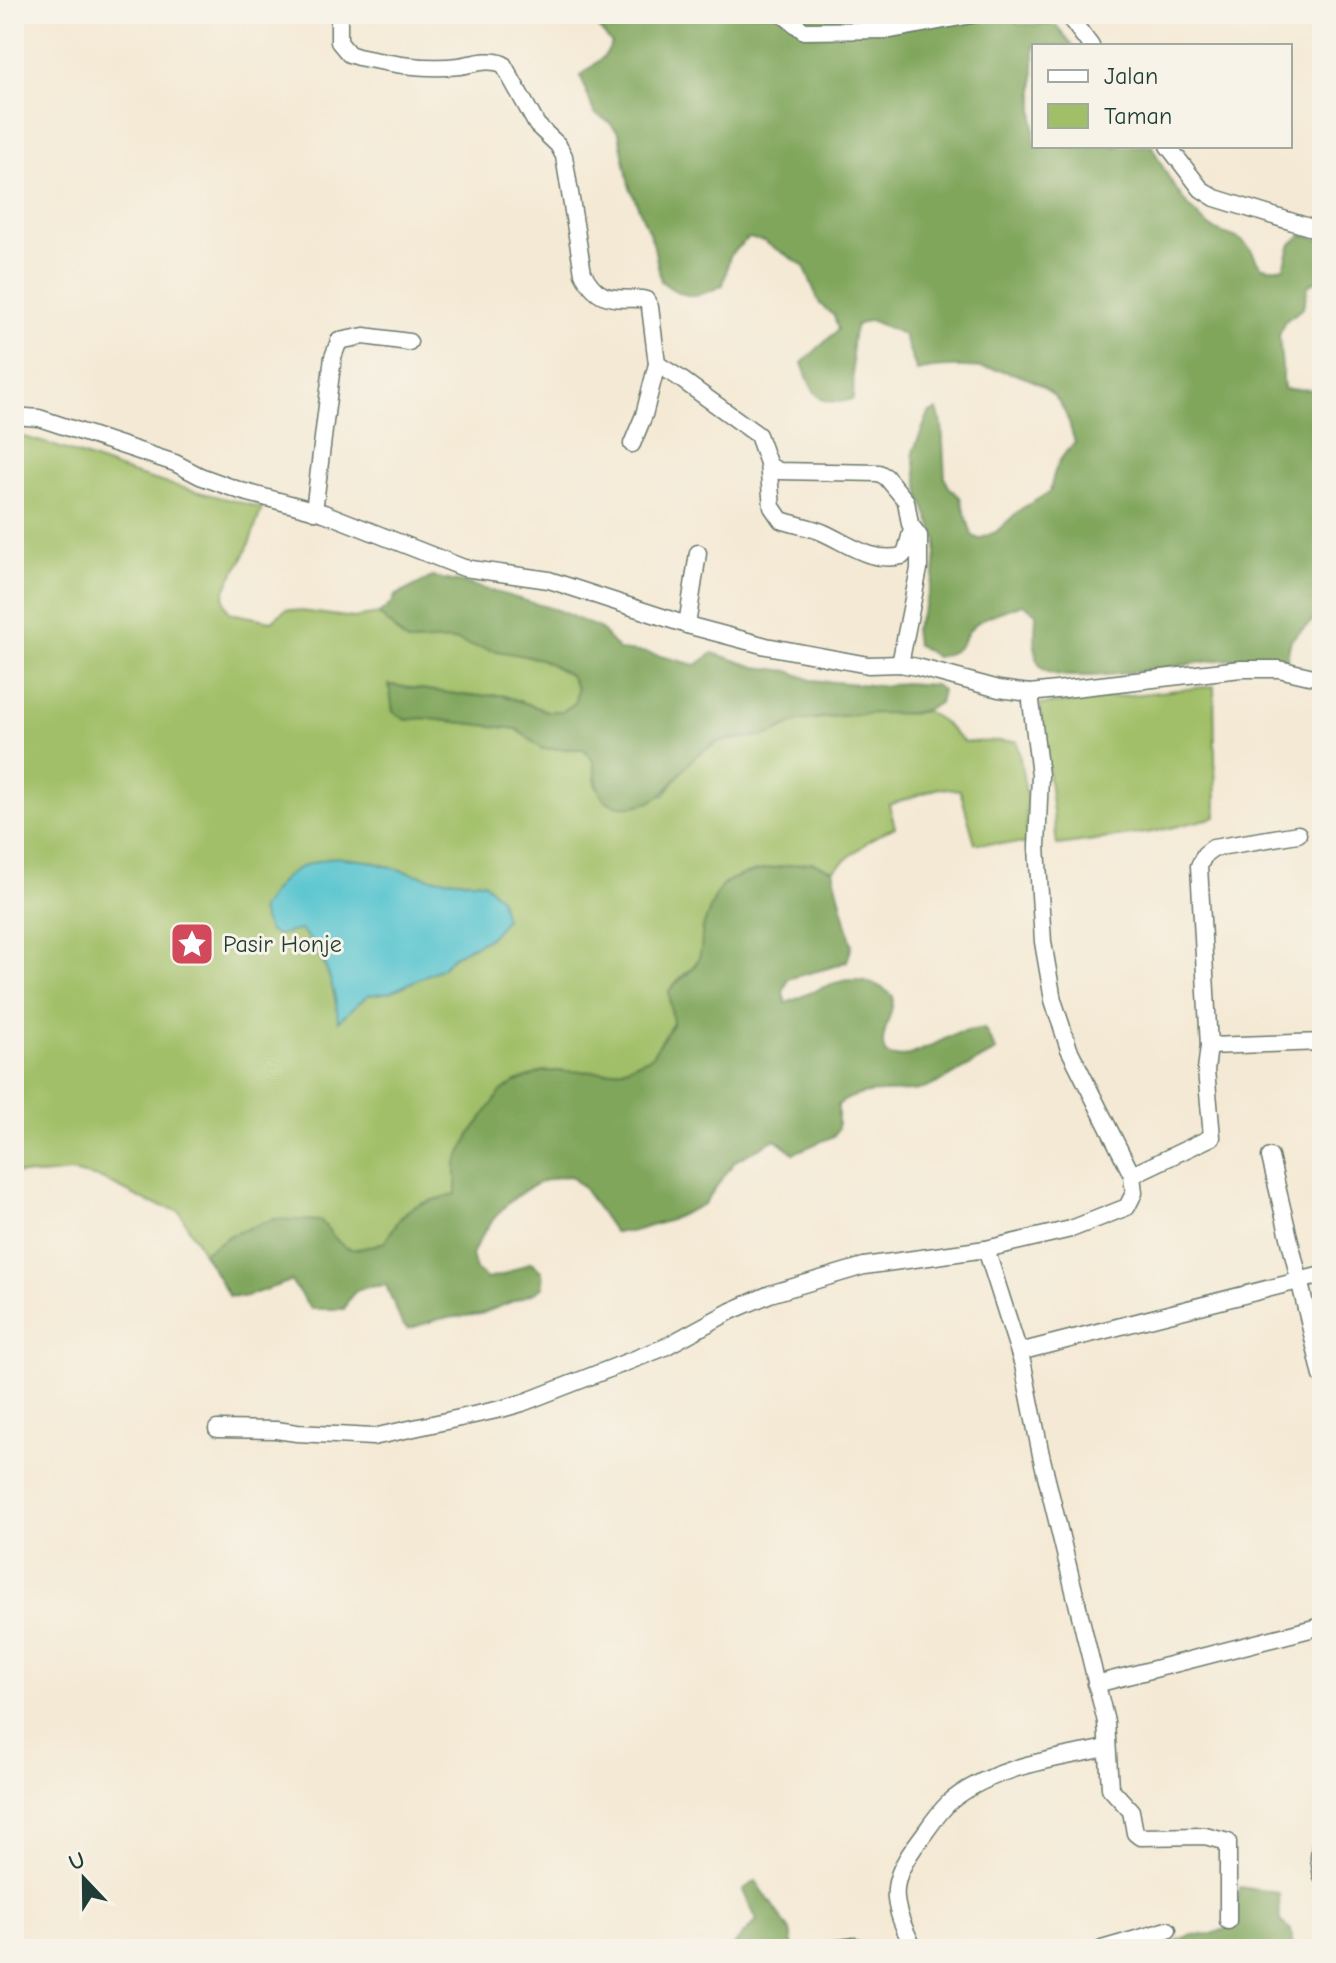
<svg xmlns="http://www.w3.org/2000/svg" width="1336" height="1963" viewBox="0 0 1336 1963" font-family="'Comic Neue',sans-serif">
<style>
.green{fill:#a1bf67;stroke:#607e4e;stroke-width:2;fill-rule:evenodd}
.forest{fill:#80a65c;stroke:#507248;stroke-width:2}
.water{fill:#57c4cf;stroke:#3b8082;stroke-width:2}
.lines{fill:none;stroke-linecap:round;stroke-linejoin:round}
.street-casing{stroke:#6a796c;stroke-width:19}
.street{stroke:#fff;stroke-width:16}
.labels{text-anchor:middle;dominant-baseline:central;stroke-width:6;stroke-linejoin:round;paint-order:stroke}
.poi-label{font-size:24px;fill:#1f3d34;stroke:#f7f3e8;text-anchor:start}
</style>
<rect width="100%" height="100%" fill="#f7f3e8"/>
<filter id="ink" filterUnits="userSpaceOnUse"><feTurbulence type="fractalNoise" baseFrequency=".0125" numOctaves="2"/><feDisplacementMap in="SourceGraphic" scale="16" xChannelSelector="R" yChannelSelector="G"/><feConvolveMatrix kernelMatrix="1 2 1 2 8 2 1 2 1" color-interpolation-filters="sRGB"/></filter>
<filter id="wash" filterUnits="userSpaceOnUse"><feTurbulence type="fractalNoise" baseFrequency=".006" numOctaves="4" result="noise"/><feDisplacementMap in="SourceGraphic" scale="32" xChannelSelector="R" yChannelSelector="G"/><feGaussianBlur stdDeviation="1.8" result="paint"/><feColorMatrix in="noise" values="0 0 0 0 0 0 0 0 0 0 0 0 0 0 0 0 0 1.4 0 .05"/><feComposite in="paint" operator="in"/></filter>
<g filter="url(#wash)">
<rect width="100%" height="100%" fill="#f4e9d4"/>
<g class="green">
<path d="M14,435c38,8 74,23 111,36 45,15 92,25 137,37 -6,16 -11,33 -18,48 -9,19 -30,36 -14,57l42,8 14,-12 68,9 25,-4 28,28 49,-2 15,6 70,13 29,16 7,14 -2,14 -12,8h-16l-45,-16 -31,1 -81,-11 3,27 13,8 16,-2 95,11 25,20h42l10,12 2,26 68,9 18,-27 11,-12 26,-15 48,-7 32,-14 80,-9 32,2 15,-3 16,10 22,21 53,-1 10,59 -1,44 -51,-1 -15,-53 -21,-2 -50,17 6,22 -24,12 -38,31 -21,-8 -110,67c4,41 -14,35 -33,62l4,32 -22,34 -29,12 -16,3 -62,-1 -30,12 -13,10 -31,42 -14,29v30c-42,12 -49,7 -71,48l-31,9 -14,-6 -19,-24 -90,14 -28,18 -24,-42 -31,-9 -46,-23 -31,-7 -31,3 -26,-2zM368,861l61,17 55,4 5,56 -36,18 -11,12 -51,24 -23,3 -29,25c-5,-31 -14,-68 -39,-90z"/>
<polygon points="1214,686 1216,817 1153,832 1057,845 1040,705"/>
</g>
<g class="forest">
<path d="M582,14h426l10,10 38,1 17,21h-39v100h118c14,29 31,59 57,80 9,8 24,8 33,15 21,15 6,32 42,26l7,-23 11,-9 20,5v37l-14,9 -5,22 -19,14 -5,14 5,53 38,1v229h-7l-24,20 -5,23c-22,-1 -46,-4 -68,-2 -31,3 -156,29 -176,8 -11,-12 -6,-40 -6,-55l-13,-9c-13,5 -31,9 -43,17 -22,13 -9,29 -44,36l-20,-13 -2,-15 11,-23 9,-30 3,-36 -16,-42 -8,-46 16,-39 8,-3 5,14 3,55 4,8 11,10 12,38 7,4 17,-7 25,-23 29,-17c4,-22 8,-34 25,-49 -4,-13 -7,-29 -16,-41 -26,-37 -102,-40 -142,-31l-14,-37 -33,-14 -14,5c-9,25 0,48 -3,74 -36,10 -40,-6 -51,-36l36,-33 -4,-14 -14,-12 -16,-38 -41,-25 -15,-3 -18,17 -7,30c-27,13 -37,16 -62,-4l-8,-39 -24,-57 -10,-52 -10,-11 -15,-9 -13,-37c13,-13 23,-15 31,-32l-22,-26z"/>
<path d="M432,577l36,7 89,26 42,18 20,22 29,3 48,12 17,-12 43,14 33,4 22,9 70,6 23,-3 30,2 8,5 -3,13c-25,16 -49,8 -77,11 -20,2 -42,2 -62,7 -11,2 -22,11 -33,14 -16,4 -34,1 -49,7 -47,19 -40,68 -98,64 -25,-3 -22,-24 -26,-42 -2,-6 -6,-10 -10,-15h-42l-25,-20 -95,-11 -16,2 -13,-8 -4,-27 82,11 31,-1 45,16h16l12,-8 2,-14 -7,-14 -29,-16 -70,-13 -15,-6 -49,2 -28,-28 13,-11 3,-7z"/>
<path d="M812,862l21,8 19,76 -5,15c-18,9 -39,11 -59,18l-5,14 3,10c38,-14 69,-40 107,-7 1,17 -11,33 -10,49 3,30 57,-5 70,-10 10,-4 21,-5 31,-7l12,23c-18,9 -56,33 -73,38 -28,7 -60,-4 -85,16v24l-4,7 -40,17 -19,-14 -40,22 -31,43 -37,17 -37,11h-16l-32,-46 -12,-10c-45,1 -81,40 -98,79l4,15 11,9 16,-4 28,-13 11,10 1,15 -7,5 -55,22 -42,5 -31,10 -6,-5 -16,-39c-23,3 -32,0 -42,24h-33l-20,-28 -47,16 -15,-1 -26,-43 28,-18 42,-16 48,2c26,32 24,33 64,21 24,-41 28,-35 71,-48v-30l14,-29 31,-43 13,-9 30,-12 62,1 17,-3 28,-12 22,-34 -4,-32c9,-12 23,-17 29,-31 6,-12 2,-24 6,-36 5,-11 10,-30 19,-39 15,-15 67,-19 89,-23z"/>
<polygon points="756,1881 790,1931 793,1949 730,1949 757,1920 743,1891"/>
<polygon points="1240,1887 1279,1893 1280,1921 1291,1930 1293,1949 1159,1949 1190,1935 1212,1934 1233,1926"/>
</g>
<path class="water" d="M335,857l33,4 61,17 55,4 16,16 5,22 -16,18 -36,18 -11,12 -51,24 -23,3 -30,26c-2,-31 -14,-71 -38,-91l-23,5 -8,-3 -9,-22c25,-37 30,-43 75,-53z"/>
</g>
<g filter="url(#ink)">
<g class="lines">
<g class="street-casing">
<g id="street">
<path d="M339,14v28l10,12 9,3c34,7 66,13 101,9 14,-2 30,-8 44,-2l34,61 21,20 6,11 19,117c15,29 29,25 59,26l4,1 4,7 7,57 -13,51 -12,29"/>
<polyline points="782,14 804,31 891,30 977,14"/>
<polyline points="1067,14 1091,46"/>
<polyline points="1168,146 1201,189 1215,198 1322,231"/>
<path d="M657,364l21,13 80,58 10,28 4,44 9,13c14,5 30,7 43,13 26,12 48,30 78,23l4,-5 6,-22"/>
<polyline points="14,416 39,418 175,463 200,476 241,491 324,513 464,568 549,580 687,625 766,646 868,665 900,664 917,667 999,689 1030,693 1241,669 1279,669 1322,679"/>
<polyline points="768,463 771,467 779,471 879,473 886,477 906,501 910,524 919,536 919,569 900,664"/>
<polyline points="314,511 333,357 339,341 364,336 409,342"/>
<polyline points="687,625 698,553"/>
<polyline points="1209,1046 1322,1042"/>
<polyline points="1270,1157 1322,1376"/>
<polyline points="1132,1175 1212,1137 1206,1070 1209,1046 1199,866 1205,854 1213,848 1298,834"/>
<polyline points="986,1249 1023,1365 1041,1455 1106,1722 1110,1788 1131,1811 1135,1833 1140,1837 1205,1836 1228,1842 1228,1921"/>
<polyline points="1019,1352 1322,1275"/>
<polyline points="217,1429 276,1430 297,1433 373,1437 501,1409 522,1403 663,1348 731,1311 770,1294 864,1266 986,1249 1071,1229 1127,1207 1134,1193 1132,1175 1069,1049 1053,1000 1043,942 1037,847 1040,775 1030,693"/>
<polyline points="1096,1684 1322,1626"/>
<polyline points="1322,1824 1319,1858 1322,1877"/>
<polyline points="831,1949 855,1946 868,1949"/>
<path d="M914,1949c-24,-49 -27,-66 7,-111 9,-12 19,-28 31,-38 43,-34 103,-41 155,-52"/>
<polyline points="1102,1949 1168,1930"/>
</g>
</g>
<use href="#street" class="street"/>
</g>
</g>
<defs>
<g id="sight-square" transform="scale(2.3)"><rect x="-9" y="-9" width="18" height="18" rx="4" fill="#d1495b" stroke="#f7f3e8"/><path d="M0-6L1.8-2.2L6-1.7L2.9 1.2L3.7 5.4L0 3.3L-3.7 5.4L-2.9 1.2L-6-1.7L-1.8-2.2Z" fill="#fff"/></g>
</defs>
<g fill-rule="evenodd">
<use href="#sight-square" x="192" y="944"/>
</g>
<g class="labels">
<g class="poi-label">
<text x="223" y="944">Pasir Honje</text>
</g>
</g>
<rect width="1336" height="1963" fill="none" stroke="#f7f3e8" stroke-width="48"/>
<rect x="1032" y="44" width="260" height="104" fill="#f7f3e8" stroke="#a1aaa0" stroke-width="2"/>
<rect x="1048" y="70" width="40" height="12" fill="#ffffff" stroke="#a1aaa0" stroke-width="2"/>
<text x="1104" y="84" font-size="24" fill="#1f3d34">Jalan</text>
<rect x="1048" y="104" width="40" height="24" fill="#a1bf67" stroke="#a1aaa0" stroke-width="2"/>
<text x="1104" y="124" font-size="24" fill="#1f3d34">Taman</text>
<g transform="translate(84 1879) rotate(338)" stroke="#f7f3e8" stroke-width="6" paint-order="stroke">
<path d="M0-6L14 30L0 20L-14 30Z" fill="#1f3d34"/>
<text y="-12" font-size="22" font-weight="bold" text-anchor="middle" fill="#1f3d34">U</text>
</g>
</svg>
